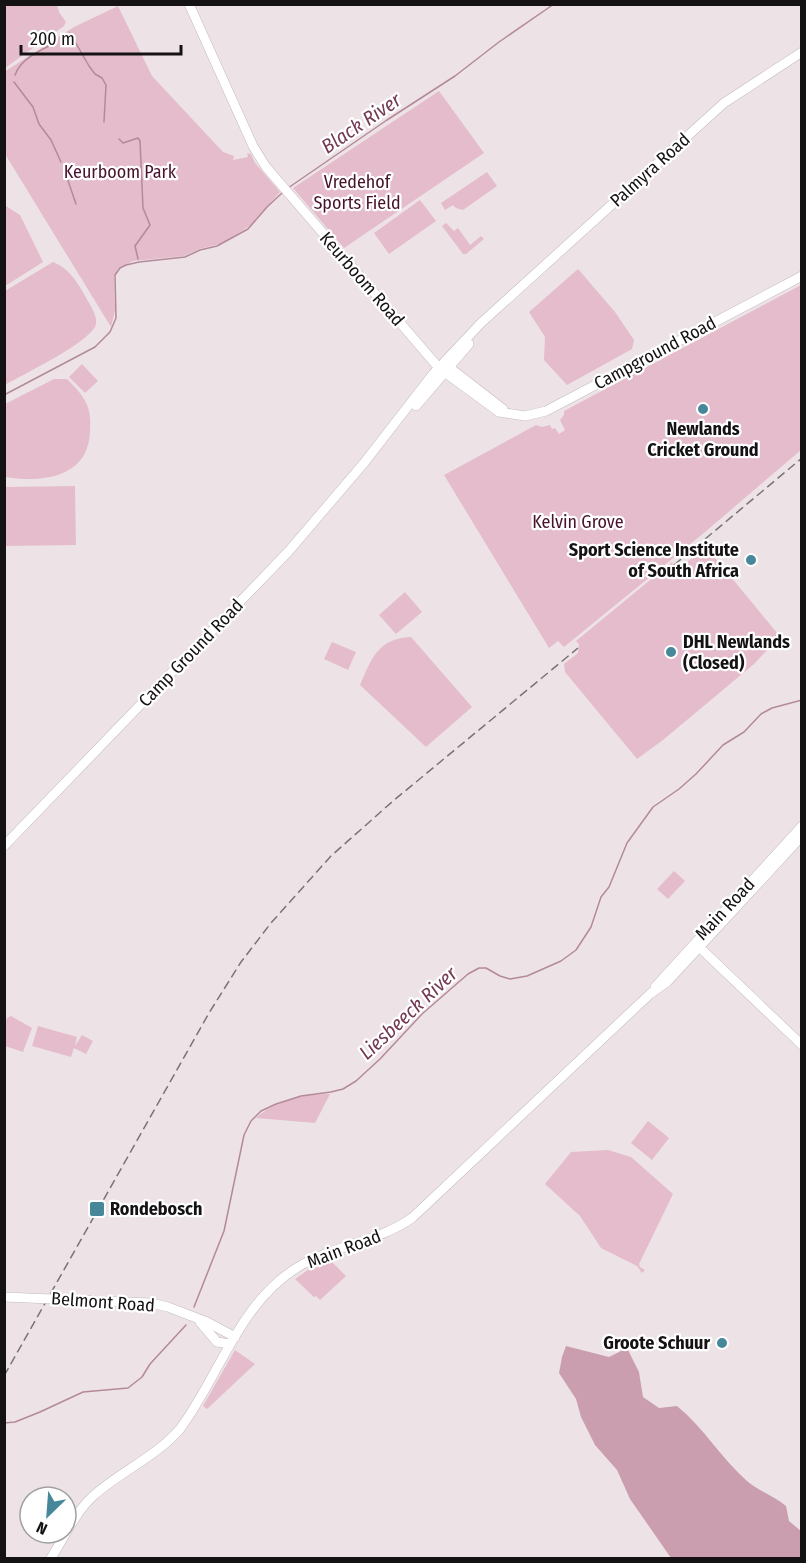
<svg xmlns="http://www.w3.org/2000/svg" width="806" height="1563" viewBox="0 0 806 1563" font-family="'Fira Sans Condensed',sans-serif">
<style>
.green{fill:#e5bccc}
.forest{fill:#cb9eaf}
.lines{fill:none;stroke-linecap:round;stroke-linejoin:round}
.stream{stroke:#b48999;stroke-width:1.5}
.major-casing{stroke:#c3babd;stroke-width:10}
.major{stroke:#fff;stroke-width:9}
.rail{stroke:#797375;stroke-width:1.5;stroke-dasharray:9 4.5;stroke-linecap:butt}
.major-bridge-casing{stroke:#c3babd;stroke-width:10;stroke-linecap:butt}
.major-bridge{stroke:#fff;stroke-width:9}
.poi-dot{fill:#468799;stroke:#fff;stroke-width:2}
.labels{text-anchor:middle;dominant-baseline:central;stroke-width:4.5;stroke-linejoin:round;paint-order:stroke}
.street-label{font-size:18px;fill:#151213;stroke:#fff}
.park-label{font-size:18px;fill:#48122c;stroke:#fff}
.poi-label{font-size:18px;font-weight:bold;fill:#151213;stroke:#fff;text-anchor:end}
.water-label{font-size:20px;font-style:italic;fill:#743953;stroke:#fff}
</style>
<rect width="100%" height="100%" fill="#ede3e6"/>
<g class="green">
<polygon points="4,5 57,5 59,12 66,22 64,26 5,68"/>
<polygon points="118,6 152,76 223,152 234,156 233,160 248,157 247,153 251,154 255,163 280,192 251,225 223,243 199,249 184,256 133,261 118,269 114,276 115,311 111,327 5,154 4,72 74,27"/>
<polygon points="439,91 484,153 344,248 293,188"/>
<polygon points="487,172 497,186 463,210 456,208 453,205 445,210 441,203"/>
<polygon points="420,200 436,221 389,254 374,233"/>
<polygon points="6,206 20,215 43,262 5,286 4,208"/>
<polygon points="446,223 454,231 458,228 470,245 481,236 484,239 466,254 463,254 442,226"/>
<path d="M53,262c15,6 23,18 31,32 4,8 14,21 12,30 -3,17 -74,51 -91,61v-94z"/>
<polygon points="578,269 615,312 634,340 632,349 567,385 544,360 545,337 529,312"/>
<polygon points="801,285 801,450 705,532 564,647 558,641 549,648 444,475 536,425 542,427 550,425 552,429 555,428 559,434 565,430 560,420 564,415 564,411"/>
<polygon points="82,364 98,381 85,393 69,377"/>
<path d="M54,379h13c18,18 25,27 23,53 -2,46 -48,51 -85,45v-73z"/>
<polygon points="75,486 76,545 5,546 5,487"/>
<polygon points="706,547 783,640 773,644 754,664 663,740 637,759 565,672 564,664 578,653 579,644 576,641 672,562 678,569"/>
<polygon points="405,592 422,612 396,634 379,615"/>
<path d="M411,637l61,70 -46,40 -66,-62c12,-27 17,-46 51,-48z"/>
<polygon points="332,642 356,652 348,670 324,659"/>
<polygon points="674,871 685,881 668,899 657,889"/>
<polygon points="11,1016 32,1028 23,1052 5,1046 5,1023 7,1018"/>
<polygon points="38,1026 77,1037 75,1046 82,1035 93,1041 86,1054 74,1048 71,1057 32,1046"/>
<path d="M330,1094l-15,29 -59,-5c20,-18 48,-24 74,-24z"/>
<polygon points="648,1121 669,1138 652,1160 631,1143"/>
<polygon points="608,1150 631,1157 673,1194 639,1264 640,1267 645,1270 642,1273 637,1266 601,1248 580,1216 545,1184 571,1152"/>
<polygon points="332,1262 346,1276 320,1300 316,1296 314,1297 295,1279 308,1270"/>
<polygon points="235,1350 255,1364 207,1409 203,1406"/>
</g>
<path class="forest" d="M566,1346l43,11 18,-9 12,24 4,25 16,11 18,-2c27,22 44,52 70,75 10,9 27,15 39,25l3,15 12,10v27h-130l-41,-59 -13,-29 -22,-25 -14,-28 -5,-18 -17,-26 3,-16z"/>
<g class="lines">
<g class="stream">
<polyline points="70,33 89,66 95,74 102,78 106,85 104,122"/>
<path d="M15,75c6,-16 22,-22 35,-30l2,2"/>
<polyline points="14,82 33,107 39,124 51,140 61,162"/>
<polyline points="119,139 123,143 138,138 140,141 143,208 150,225 135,246 138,259"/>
<polyline points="65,172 76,204"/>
<polyline points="288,188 387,120 455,76 499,42 554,4"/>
<polyline points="4,395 95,347 110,332 116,318 115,275 120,268 126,265 139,262 185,257 200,250 217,246 248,229 267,207 282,193"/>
<polyline points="194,1307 224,1231 244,1135 251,1121 261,1111 276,1104 301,1096 331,1092 343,1089 356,1081 380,1059 422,1014 468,974 479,968 486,968 500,976 510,979 527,976 561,961 576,950 591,927 601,897 609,887 627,843 653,807 679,789 696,774 723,745 744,732 761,714 772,708 802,700"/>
<polyline points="4,1423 15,1422 40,1412 83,1392 128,1388 142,1377 150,1364 186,1325"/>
</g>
<g class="major-casing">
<g id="major">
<polyline points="189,4 253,146 266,167 439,368 499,412 525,416 546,411 802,276"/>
<polyline points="445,364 503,409"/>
<polyline points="416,406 469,344"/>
<polyline points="4,846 288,552 364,463 433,374 481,323 724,103 802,52"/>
<polyline points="697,945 802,1045"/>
<polyline points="655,987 802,826"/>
<polyline points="100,1301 151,1303 168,1307 207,1322 235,1337"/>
<polyline points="200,1322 217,1342 230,1344"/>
<path d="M51,1558c13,-20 24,-45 41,-61 27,-25 64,-40 88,-68 40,-54 59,-126 118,-162 36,-22 80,-25 114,-49l238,-224 17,-12 135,-146"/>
</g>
</g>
<use href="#major" class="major"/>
<g class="rail">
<polyline points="674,565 802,458"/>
<polyline points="4,1376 209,1013 241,962 271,923 331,856 393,801 578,648"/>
</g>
<g class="major-bridge-casing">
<polyline id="major-bridge" points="4,1297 100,1301"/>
</g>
<use href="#major-bridge" class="major-bridge"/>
</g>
<g class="poi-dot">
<circle cx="703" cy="409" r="6"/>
<circle cx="751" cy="560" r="6"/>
<circle cx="671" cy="652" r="6"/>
<rect x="89" y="1201" width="16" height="16" rx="3"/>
<circle cx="722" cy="1343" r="6"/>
</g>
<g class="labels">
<g class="street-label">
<text transform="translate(650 170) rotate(-42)">Palmyra Road</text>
<text transform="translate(362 279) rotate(49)">Keurboom Road</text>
<text transform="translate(655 353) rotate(-28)">Campground Road</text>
<text transform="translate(191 653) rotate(-46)">Camp Ground Road</text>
<text transform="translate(725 909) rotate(-47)">Main Road</text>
<text transform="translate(344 1249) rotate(-21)">Main Road</text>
<text transform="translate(103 1302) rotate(4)">Belmont Road</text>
</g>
<g class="park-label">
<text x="120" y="172">Keurboom Park</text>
<text x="357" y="182">Vredehof<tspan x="357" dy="21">Sports Field</tspan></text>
<text x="578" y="522">Kelvin Grove</text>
</g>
<g class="poi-label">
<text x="703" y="429" text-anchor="middle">Newlands<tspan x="703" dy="21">Cricket Ground</tspan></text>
<text x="739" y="550">Sport Science Institute<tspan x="739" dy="21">of South Africa</tspan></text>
<text x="683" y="642" text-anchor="start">DHL Newlands<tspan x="683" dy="21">(Closed)</tspan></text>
<text x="110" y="1209" text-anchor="start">Rondebosch</text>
<text x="710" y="1343">Groote Schuur</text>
</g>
<g class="water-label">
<text transform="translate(361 123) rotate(-34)">Black River</text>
<text transform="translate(408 1013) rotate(-43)">Liesbeeck River</text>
</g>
</g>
<rect width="806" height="1563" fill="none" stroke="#151213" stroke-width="12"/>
<g transform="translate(48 1515) rotate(205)"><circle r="28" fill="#ffffff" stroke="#a1a0a1" stroke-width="1.5"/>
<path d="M0-4.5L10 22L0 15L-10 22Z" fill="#468799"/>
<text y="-9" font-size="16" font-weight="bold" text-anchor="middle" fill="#151213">N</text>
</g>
<path d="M21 45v9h160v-9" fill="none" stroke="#151213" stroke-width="3"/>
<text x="30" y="45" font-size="18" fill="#151213" stroke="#ffffff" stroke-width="4.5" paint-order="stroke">200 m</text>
</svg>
